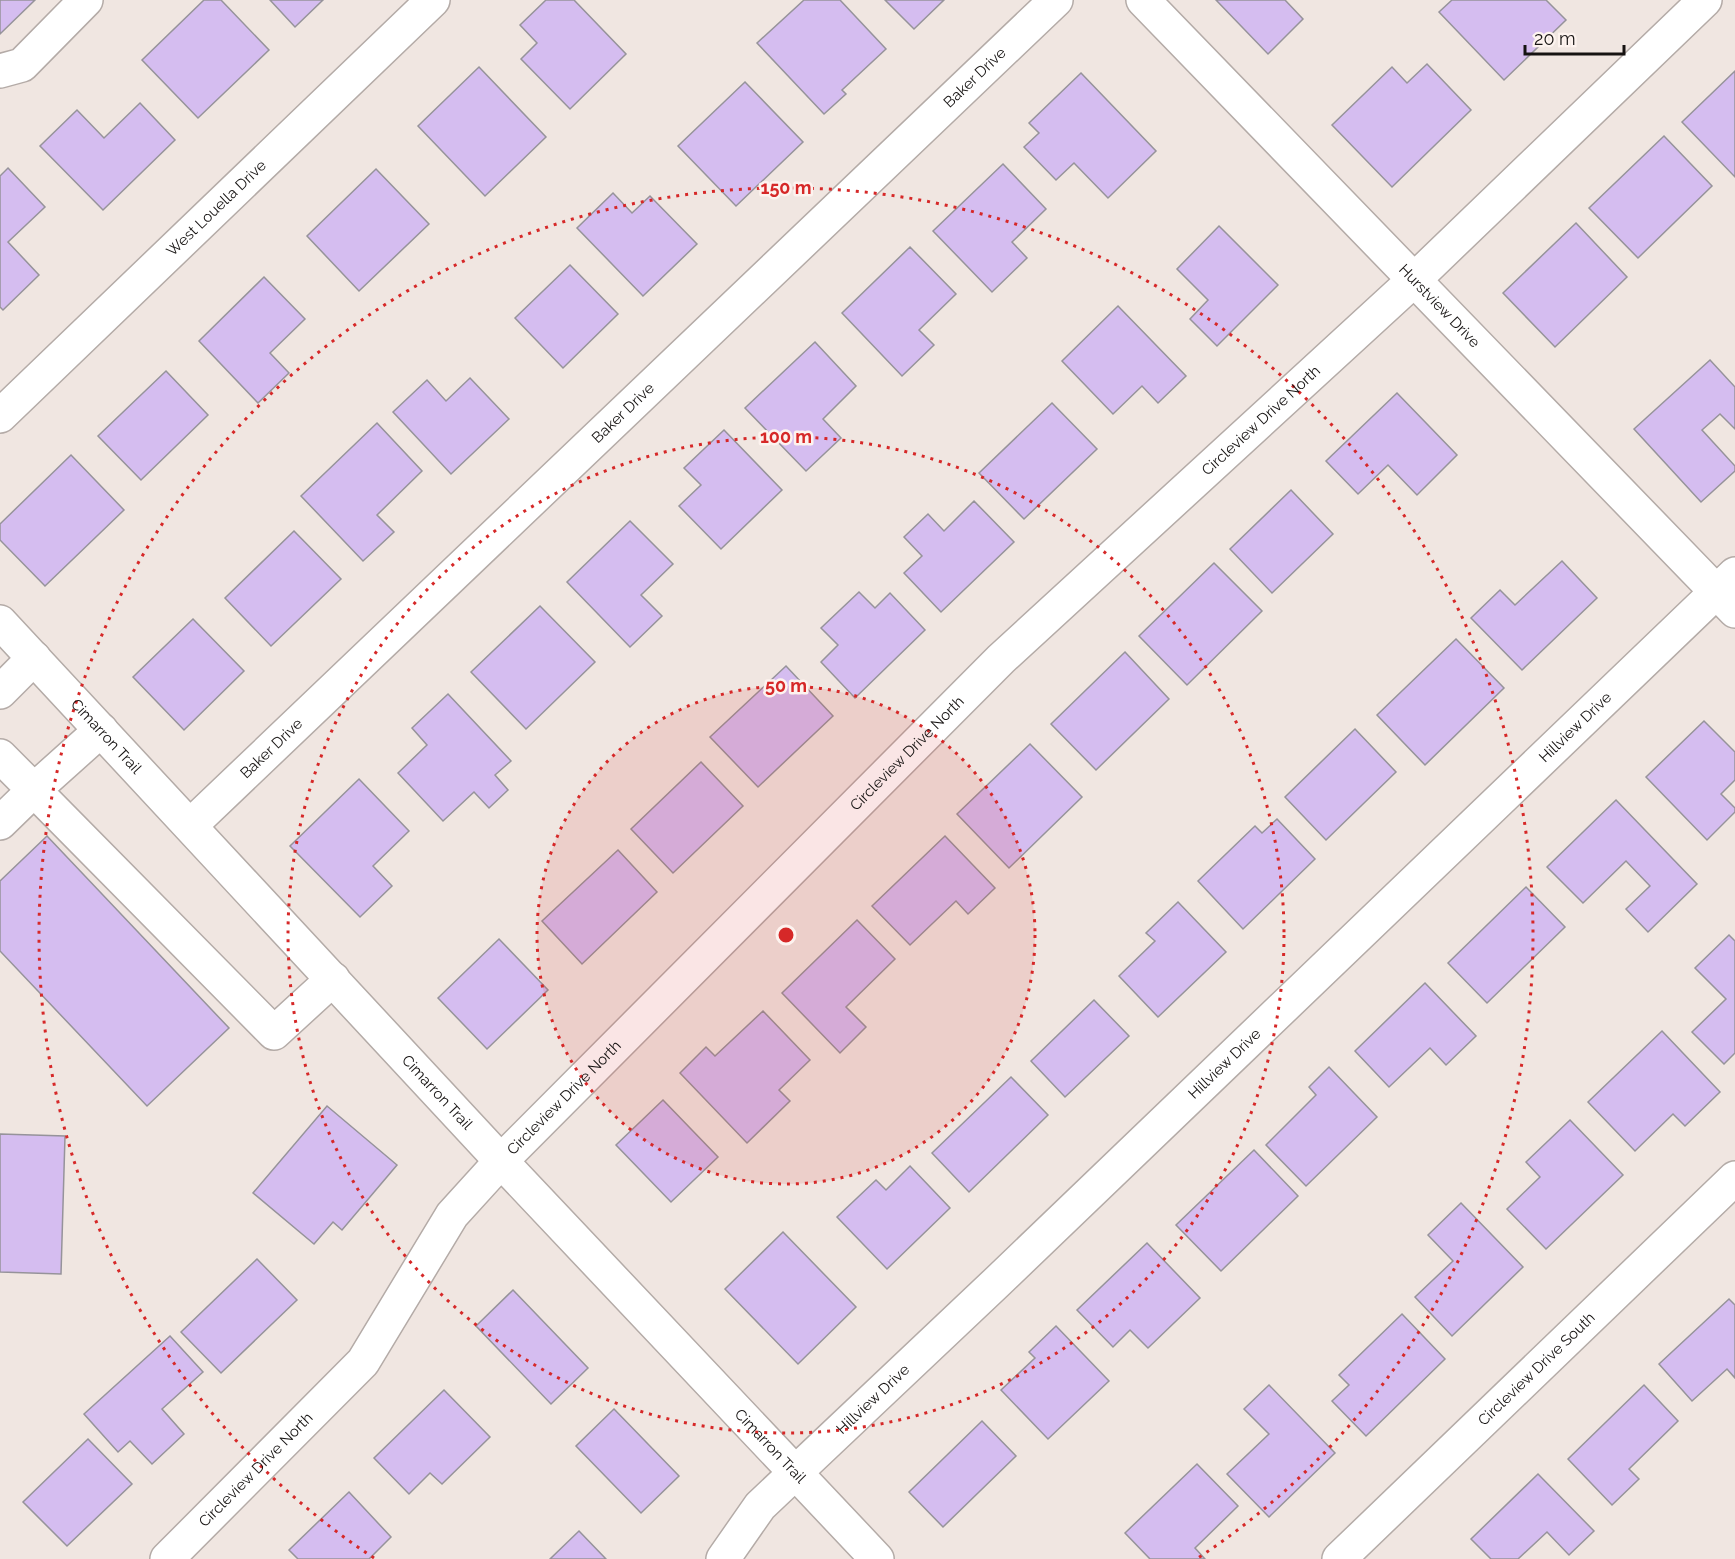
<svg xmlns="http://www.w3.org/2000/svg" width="1735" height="1559" viewBox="0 0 1735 1559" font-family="Raleway,sans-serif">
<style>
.building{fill:#d5bdf0;stroke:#96939a;stroke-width:1.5}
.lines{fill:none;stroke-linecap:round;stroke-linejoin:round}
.minor-casing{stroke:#b4aba7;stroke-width:36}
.minor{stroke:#fff;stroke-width:33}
.ring{fill:none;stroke:#d62828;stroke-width:3;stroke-dasharray:3 6}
.labels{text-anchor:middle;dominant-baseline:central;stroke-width:5;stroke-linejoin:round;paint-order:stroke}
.street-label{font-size:15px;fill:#161312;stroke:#fdf3ef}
.centre{fill:#d62828;stroke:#fdf3ef;stroke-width:3}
.ring-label{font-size:18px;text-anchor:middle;font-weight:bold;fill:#d62828;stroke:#fdf3ef;stroke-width:5;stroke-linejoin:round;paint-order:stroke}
</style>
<rect width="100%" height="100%" fill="#f0e6e1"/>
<g class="building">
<polygon points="0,0 35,0 0,34"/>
<polygon points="204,0 221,0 269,50 198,118 142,60"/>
<polygon points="270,0 323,0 295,27"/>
<polygon points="546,0 574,0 626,54 570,109 521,59 537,43 520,25"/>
<polygon points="804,0 840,0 886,49 842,90 846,94 824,114 757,43"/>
<polygon points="885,0 944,0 914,29"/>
<polygon points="1216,0 1285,0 1303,19 1268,54"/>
<polygon points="1452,0 1546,0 1566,20 1504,80 1439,12"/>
<polygon points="1427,64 1471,110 1392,187 1332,125 1392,67 1407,83"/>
<polygon points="479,67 546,137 485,196 418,126"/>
<polygon points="1735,71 1735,177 1682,122"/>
<polygon points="1081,73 1156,151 1108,198 1074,163 1056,180 1024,147 1039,133 1029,123"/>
<polygon points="745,82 803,142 736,206 678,146"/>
<polygon points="140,103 175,140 103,210 40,146 77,110 104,138"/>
<polygon points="1664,136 1712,186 1638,258 1589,208"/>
<polygon points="1003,164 1046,209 1012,242 1027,258 992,292 933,231"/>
<polygon points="8,168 45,207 8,242 39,275 3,310 0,307 0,176"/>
<polygon points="376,169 429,224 359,291 307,236"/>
<polygon points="613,193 632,213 650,196 697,244 643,296 577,228"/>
<polygon points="1576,223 1627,277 1555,347 1503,293"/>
<polygon points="1219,226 1278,285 1217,346 1190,319 1208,300 1177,269"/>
<polygon points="910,247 956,294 919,330 934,345 902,376 842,313"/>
<polygon points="570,265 618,314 563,368 515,318"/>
<polygon points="264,277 305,319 270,353 289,373 258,403 199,341"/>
<polygon points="1118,306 1186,376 1158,403 1142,386 1113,414 1062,361"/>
<polygon points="815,342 856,386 823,419 841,438 806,471 745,408"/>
<polygon points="1710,360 1735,387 1735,429 1720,414 1702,430 1735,466 1735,471 1701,502 1634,429"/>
<polygon points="166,371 208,415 141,480 98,436"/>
<polygon points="470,378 509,419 451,474 393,412 427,380 446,401"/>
<polygon points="1397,393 1457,455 1417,495 1388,465 1358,494 1326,461"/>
<polygon points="1052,403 1097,449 1024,519 979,473"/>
<polygon points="377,423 422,471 377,515 394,532 363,561 301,496"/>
<polygon points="724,430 782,490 721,549 679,506 701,485 684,468"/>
<polygon points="71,455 124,510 45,586 0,540 0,524"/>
<polygon points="1291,490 1333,534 1272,593 1230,549"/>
<polygon points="974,501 1014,542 941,612 904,573 922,556 904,537 928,514 944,531"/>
<polygon points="630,521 673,564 641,595 662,616 630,647 567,582"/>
<polygon points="294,531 341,579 271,646 225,598"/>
<polygon points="1562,561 1597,598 1522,670 1471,618 1500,590 1515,605"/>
<polygon points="1214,563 1262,611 1187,685 1139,636"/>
<polygon points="859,592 875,608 890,593 925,630 855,698 821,662 838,645 821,628"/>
<polygon points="540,606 595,662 526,729 471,672"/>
<polygon points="193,619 244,671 184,730 133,677"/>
<polygon points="1456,639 1504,688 1425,765 1377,715"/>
<polygon points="1125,652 1169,699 1096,770 1051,724"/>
<polygon points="786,666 833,716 758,787 710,737"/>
<polygon points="448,694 511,761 495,775 508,790 489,808 474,792 443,821 398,773 427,745 412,728"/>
<polygon points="1704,721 1735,752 1735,780 1721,794 1735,808 1735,812 1707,840 1646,777"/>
<polygon points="1355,729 1396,772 1326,840 1285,797"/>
<polygon points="1030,744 1082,797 1009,868 957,814"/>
<polygon points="701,762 743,806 673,873 631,829"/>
<polygon points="359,779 409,831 373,866 392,886 360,917 290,846"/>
<polygon points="1616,800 1697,884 1648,932 1626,909 1650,886 1626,861 1583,903 1547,867"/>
<polygon points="1277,819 1315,859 1243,929 1198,881 1255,826 1262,833"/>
<polygon points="47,836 229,1028 147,1106 0,951 0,881"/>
<polygon points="945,836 995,888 968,914 956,901 910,945 872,906"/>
<polygon points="618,850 657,892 582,964 542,921"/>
<polygon points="1526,887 1565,927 1487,1003 1448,963"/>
<polygon points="1178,902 1226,952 1158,1017 1119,976 1155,941 1146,933"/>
<polygon points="857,920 895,959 846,1007 866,1027 840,1053 782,993"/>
<polygon points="1729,935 1735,941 1735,1053 1724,1064 1692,1032 1726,999 1695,968"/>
<polygon points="499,939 548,990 487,1049 438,998"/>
<polygon points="1425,983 1476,1036 1446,1065 1430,1048 1389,1087 1355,1051"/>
<polygon points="1094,1000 1129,1036 1065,1097 1031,1061"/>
<polygon points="763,1011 810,1060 779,1090 790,1101 747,1143 680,1073 706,1047 715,1056"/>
<polygon points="1662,1031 1720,1092 1685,1126 1673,1114 1635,1151 1588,1102"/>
<polygon points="1329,1067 1377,1117 1306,1186 1266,1145 1316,1095 1309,1087"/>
<polygon points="1011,1077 1048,1115 969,1192 932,1153"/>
<polygon points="663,1100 718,1157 671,1202 616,1145"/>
<polygon points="327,1106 397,1165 342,1230 333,1222 314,1244 253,1193"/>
<polygon points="1570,1120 1623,1175 1546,1249 1507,1209 1540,1177 1526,1162"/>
<polygon points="0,1134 65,1136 61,1274 0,1272"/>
<polygon points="1254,1150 1298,1196 1221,1271 1176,1225"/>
<polygon points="910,1166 950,1208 887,1269 837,1217 876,1180 886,1190"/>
<polygon points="1461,1203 1523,1267 1452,1336 1415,1297 1453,1261 1428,1235"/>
<polygon points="783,1232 856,1307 798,1364 725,1289"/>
<polygon points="1147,1243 1200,1298 1148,1348 1130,1330 1113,1347 1077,1310"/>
<polygon points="257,1259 297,1300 221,1373 181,1332"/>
<polygon points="513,1290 588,1368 551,1404 476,1326"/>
<polygon points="1729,1299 1735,1305 1735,1378 1727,1369 1692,1401 1659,1364"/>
<polygon points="1402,1314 1445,1359 1366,1436 1332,1401 1349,1385 1339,1375"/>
<polygon points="1056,1326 1109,1381 1048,1439 1001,1390 1035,1358 1029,1352"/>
<polygon points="170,1336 203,1372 162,1409 184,1434 152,1464 130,1441 118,1452 84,1414"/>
<polygon points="1269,1385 1335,1453 1269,1517 1227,1474 1269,1434 1244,1409"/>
<polygon points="1644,1385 1678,1421 1629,1469 1639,1479 1612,1505 1568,1459"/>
<polygon points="444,1390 490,1437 442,1484 430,1473 409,1494 374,1458"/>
<polygon points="614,1409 679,1476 641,1513 576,1446"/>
<polygon points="982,1421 1016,1456 943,1527 909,1492"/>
<polygon points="88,1439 132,1484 67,1546 23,1502"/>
<polygon points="1197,1464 1238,1506 1195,1548 1205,1559 1150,1559 1125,1533"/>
<polygon points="1538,1474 1594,1531 1569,1555 1547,1532 1518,1559 1491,1559 1471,1539"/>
<polygon points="349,1492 391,1537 369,1559 298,1559 289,1550"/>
<polygon points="579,1531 606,1559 550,1559"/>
</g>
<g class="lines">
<g class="minor-casing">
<g id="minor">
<path id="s1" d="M1143,0l592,611"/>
<polyline points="0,71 22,65 86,0"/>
<path id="s2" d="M0,416l433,-416"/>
<path id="s3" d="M0,622l501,539 376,398"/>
<polyline points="0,692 34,658"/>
<polyline points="101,730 34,790 274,1033 333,979"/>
<polyline points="0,756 34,790 0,823"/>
<path id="s4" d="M191,825l865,-825"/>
<path id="s5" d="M167,1559l196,-197 89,-147 49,-54 500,-502 413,-379 291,-280"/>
<path id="s6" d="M723,1559l37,-53 236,-223 739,-709"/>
<path id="s7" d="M1339,1559l396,-381"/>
</g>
</g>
<use href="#minor" class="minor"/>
</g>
<circle cx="786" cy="935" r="249" fill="#d62828" fill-opacity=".12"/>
<g class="ring">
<circle cx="786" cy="935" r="249"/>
<circle cx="786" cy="935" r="498"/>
<path d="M374 1558A747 747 0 1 1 1198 1558"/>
</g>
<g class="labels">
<g class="street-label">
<text stroke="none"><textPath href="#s4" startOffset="1083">Baker Drive</textPath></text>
<text stroke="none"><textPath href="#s2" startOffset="300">West Louella Drive</textPath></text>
<text stroke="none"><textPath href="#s1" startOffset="426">Hurstview Drive</textPath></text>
<text stroke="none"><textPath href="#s4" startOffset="597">Baker Drive</textPath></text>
<text stroke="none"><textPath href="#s5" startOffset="1584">Circleview Drive North</textPath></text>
<text stroke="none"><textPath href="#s6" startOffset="1192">Hillview Drive</textPath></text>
<text stroke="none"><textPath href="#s3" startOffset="156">Cimarron Trail</textPath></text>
<text stroke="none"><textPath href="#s4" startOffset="111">Baker Drive</textPath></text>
<text stroke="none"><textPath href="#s5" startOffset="1098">Circleview Drive North</textPath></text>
<text stroke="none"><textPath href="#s6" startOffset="706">Hillview Drive</textPath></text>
<text stroke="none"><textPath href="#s3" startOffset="642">Cimarron Trail</textPath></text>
<text stroke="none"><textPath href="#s5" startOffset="612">Circleview Drive North</textPath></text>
<text stroke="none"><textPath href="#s7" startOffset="274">Circleview Drive South</textPath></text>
<text stroke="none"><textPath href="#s6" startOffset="220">Hillview Drive</textPath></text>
<text stroke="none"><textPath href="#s3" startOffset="1128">Cimarron Trail</textPath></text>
<text stroke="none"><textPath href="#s5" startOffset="126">Circleview Drive North</textPath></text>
</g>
</g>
<circle cx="786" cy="935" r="9" class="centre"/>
<g class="ring-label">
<text x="786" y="194">150 m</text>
<text x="786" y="443">100 m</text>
<text x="786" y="692">50 m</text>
</g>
<path d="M1525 45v9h99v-9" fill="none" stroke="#161312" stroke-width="3"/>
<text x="1534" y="45" font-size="18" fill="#161312" stroke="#fdf3ef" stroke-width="4.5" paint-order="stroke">20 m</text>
</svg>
